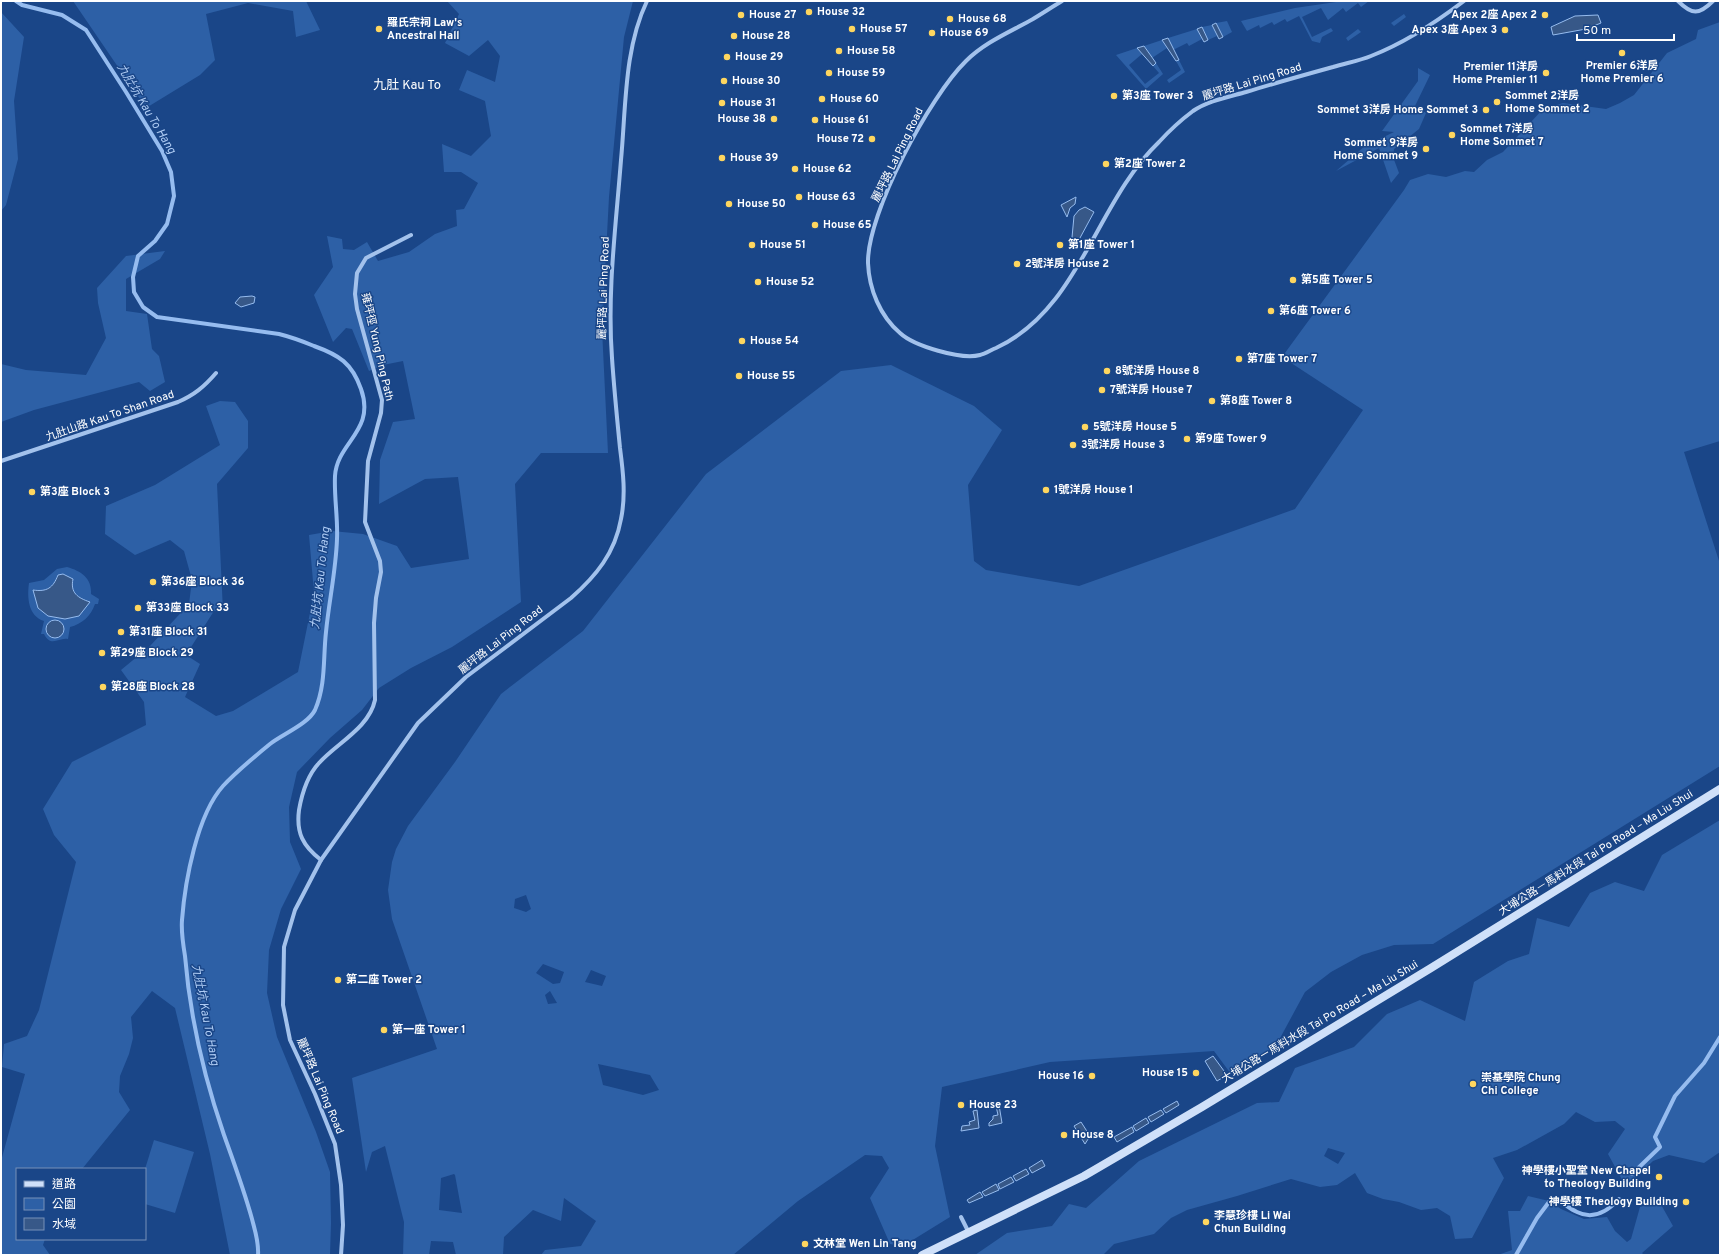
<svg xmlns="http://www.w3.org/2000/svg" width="1721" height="1256" viewBox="0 0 1721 1256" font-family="Overpass,'Noto Sans TC',sans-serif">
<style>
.green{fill:#2d60a6;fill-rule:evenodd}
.water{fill:#375888;stroke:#96bcef}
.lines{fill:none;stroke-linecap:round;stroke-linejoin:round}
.stream{stroke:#96bcef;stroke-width:4}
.minor{stroke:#a3c2ec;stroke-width:4}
.secondary{stroke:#cfe0f9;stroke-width:8}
.poi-dot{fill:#fed65f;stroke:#1a4688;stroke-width:1.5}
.labels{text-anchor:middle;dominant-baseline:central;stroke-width:3;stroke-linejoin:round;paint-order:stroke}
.poi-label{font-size:11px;font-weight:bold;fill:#fff;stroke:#1a4688;text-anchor:start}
.street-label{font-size:11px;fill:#fff;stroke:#1a4688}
.water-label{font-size:12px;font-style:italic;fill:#afccf4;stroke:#1a4688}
.quarter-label{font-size:13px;fill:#fff;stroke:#1a4688}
</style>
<rect width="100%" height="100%" fill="#1a4688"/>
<g class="green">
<polygon points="73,1 306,1 320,30 296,37 293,11 248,3 206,14 215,60 200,75 146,108"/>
<polygon points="447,1 633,1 624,37 609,197 602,329 608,453 541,453 515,484 521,602 452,647 411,668 379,688 362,710 330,738 297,772 289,807 290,842 301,869 281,909 269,950 267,993 277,1037 316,1132 330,1172 331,1223 330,1255 230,1255 210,1154 175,1008 152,991 131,1017 133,1038 129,1054 120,1076 119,1092 130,1110 82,1169 17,1169 17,1239 45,1239 43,1245 50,1255 1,1255 1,1161 25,1074 2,1067 4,1044 27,1036 39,1010 76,862 54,835 43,809 72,762 146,725 144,702 121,670 150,646 189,604 192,580 184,551 170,540 135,555 105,534 106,506 155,485 220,445 206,406 220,401 235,402 248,421 248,448 217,484 223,611 214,611 186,655 200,664 185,697 216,716 233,711 298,672 314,593 309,535 332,531 363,534 397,546 411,568 469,559 458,477 425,479 379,504 380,460 393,422 415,419 403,361 383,365 369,371 352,329 346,328 333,342 314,295 333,267 327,236 342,239 343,249 354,250 367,242 378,261 409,252 435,234 457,226 456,210 464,209 478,183 461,172 444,172 442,144 471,156 491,136 485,101 459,90 467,70 495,82 500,56 488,40 469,56 445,43 459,14"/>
<polygon points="1343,1 1369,1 1361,7 1358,3 1346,12 1343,8 1328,20 1321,8 1302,17 1312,37 1331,28 1333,31 1322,37 1320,43 1312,41 1299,16 1287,22 1285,19 1274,25 1272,22 1260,28 1259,25 1247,31 1241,21 1295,8"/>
<polygon points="1,12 24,37 14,101 18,159 6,205 1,211"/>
<polygon points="1404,14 1406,17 1394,26 1391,23"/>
<polygon points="1227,21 1232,32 1223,37 1216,23"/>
<path d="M1720,22v419l-36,11 36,112v202l-287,178 -39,1 -32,10 -31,17 -26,20 -26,48 -14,14 -34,20 -17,-23 -164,11 -108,25 -7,59 15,71 -47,29 -13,-2 -20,-46 19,-30 -7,-12 -17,-1 -67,46 -65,54h-192l4,-5 36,-4 15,-25 -32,-23 -3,23 -28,-11 -29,27 -1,18h-47l-3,-13 -22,-1 -2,14h-26l1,-33 -19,-76 -13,6 -6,20 -14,-94 85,-29 -45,-130 -4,-29 4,-28 4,-13 12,-23 47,-64 46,-68 82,-63 123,-157 135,-103 50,-6 83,41 28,24 -34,55 6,76 12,9 93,16 216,-77 68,-99 -81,-53 122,-167 6,-10 18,-6 18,3 19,-6 9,1 13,-12 16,-8 40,-43 20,-6 43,6 14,-6 14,-8 33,-42 29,-14 2,-9zM526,895l5,14 -5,3 -12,-4 1,-9zM543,964l21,8 -4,11 -7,1 -17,-11zM591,970l15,6 -4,10 -17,-4zM550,991l7,12 -9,1 -3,-9zM598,1064l52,11 9,15 -16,5 -40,-10zM454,1174l1,1 7,38 -23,-3 2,-32z"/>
<polygon points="1212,25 1217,36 1208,40 1202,27"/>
<polygon points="1197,29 1202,39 1189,46 1187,43 1173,50 1168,38"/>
<polygon points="1358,29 1361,32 1348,41 1346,38"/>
<polygon points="1162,40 1167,48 1152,58 1144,46"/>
<polygon points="1137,48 1142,54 1129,65 1145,84 1159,73 1153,66 1156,63 1163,74 1146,89 1116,55"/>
<polygon points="1179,60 1185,72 1169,83 1167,80 1181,70 1176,61"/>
<polygon points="1418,68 1430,75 1415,106 1426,113 1419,129 1394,149 1393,157 1399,173 1391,183 1379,148 1336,171 1365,146 1394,132 1382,131 1418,81"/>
<polygon points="165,251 160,259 126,279 126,311 147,314 152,349 159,356 165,382 150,391 139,382 34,410 1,422 1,364 26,370 86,375 106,338 98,303 97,288 126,256"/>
<path d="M67,567c14,4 25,11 24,27l8,5 -1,5h-3c-4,12 -13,20 -25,23l-2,12c-9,-2 -17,9 -24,-5h-3l3,-13c-16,-5 -17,-24 -15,-38l15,-3 13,-11z"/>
<path d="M1720,820v332l-16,11 -35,-8 -16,6 -27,26 -18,-33 17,-25 -10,-8 -20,1 -19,-10 -12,12 -47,26 -24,8 11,20 -32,60 -17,1 -5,-23 -13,-8 -16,2 -22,-8 -16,-3 -16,-6 -12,-20 -18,12 -17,2 -29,-8 -54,17 -50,14 -16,8 -17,16 -40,10 -11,11h-128l32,-22 45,-7 17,-22 17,4 53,-47 118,-58 22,-1 16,-34 59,-21 33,-33 33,-14 45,21 9,-39 34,-21 21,-7 8,-36 32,9 21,-34 25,-11 29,9 18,-36zM1328,1148l17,5 -7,11 -14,-8z"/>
<polygon points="154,1140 194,1152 175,1213 145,1204 145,1169"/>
<polygon points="1528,1196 1549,1201 1561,1209 1584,1219 1607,1217 1615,1231 1627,1242 1631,1239 1640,1207 1659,1201 1673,1226 1642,1253 1644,1255 1498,1255 1512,1250 1508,1211 1520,1211"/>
</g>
<g class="water">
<polygon points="1598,15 1601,23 1586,29 1553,35 1551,27 1575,16"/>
<polygon points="1216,23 1223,37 1219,39 1212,25"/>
<polygon points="1202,27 1208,40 1204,42 1197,29"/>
<polygon points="1168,38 1179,60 1176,61 1162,40"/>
<polygon points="1144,46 1156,63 1153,66 1137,48"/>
<polygon points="1076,197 1075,204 1070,208 1067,217 1061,205"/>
<polygon points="1085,207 1094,212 1074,249 1071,248 1074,216 1079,210"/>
<polygon points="252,296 255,297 254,303 241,307 235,303 240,297"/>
<path d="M63,574l10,5c-3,14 5,19 17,23l-11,14 -14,3 -17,-3 -10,-8 -5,-18c14,2 20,-2 25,-15z"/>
<circle cx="55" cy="629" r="9"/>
<polygon points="1213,1056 1227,1075 1217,1081 1205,1061"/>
<polygon points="1177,1101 1179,1105 1166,1113 1163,1109"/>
<polygon points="999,1105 1002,1123 989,1126 989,1123 993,1119 993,1116 998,1115 996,1106"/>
<polygon points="977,1110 979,1128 961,1131 962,1126 970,1125 969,1122 975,1120 973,1111"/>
<polygon points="1161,1110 1164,1114 1151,1122 1148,1117"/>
<polygon points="1146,1118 1149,1123 1136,1131 1133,1126"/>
<polygon points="1081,1122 1090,1136 1085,1144 1074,1126"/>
<polygon points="1132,1127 1134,1132 1117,1142 1114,1137"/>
<polygon points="1042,1160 1045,1166 1032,1173 1029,1168"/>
<polygon points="1026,1169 1029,1174 1016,1181 1013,1176"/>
<polygon points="1011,1177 1014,1182 1000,1189 998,1184"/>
<polygon points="996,1184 999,1190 985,1196 982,1192"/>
<polygon points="980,1192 983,1197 969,1203 967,1200"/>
</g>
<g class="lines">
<g class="stream">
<path d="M16,1l6,4 40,10 24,15 40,62 36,59 9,21 3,24 -7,28 -12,17 -17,15 -5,21 1,15 9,15 14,10 122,17c12,3 23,7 35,12 25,9 38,17 47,43 15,42 -24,53 -26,87 -1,21 3,42 2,63 -1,31 -8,62 -11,93 -3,26 0,53 -11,78 -7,14 -32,24 -45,34 -16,13 -33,27 -47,42 -26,29 -38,95 -41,134 -1,12 1,24 3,36 5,61 19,121 39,179 10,28 20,55 28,84 3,12 7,23 6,36"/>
<polyline points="1632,1174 1660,1147 1655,1137 1675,1096 1704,1063 1720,1037"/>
<polyline points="1623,1186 1624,1180"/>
<path d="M1516,1255l21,-37 15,-20c10,3 16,10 25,14 16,8 31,-1 42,-13"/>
</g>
<g class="minor">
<path d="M1062,1c-10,6 -19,12 -29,18 -23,13 -48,23 -67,42 -36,35 -99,152 -98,202 1,26 12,53 32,70 14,13 61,27 80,22 5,-1 11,-5 16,-7 84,-39 100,-146 163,-206 10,-11 22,-22 34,-31 14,-10 35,-14 53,-19 29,-9 58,-17 87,-25 13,-4 26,-6 38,-11 34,-13 64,-33 93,-55"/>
<path d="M1678,1c14,14 21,14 35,0"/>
<path d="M1,461l177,-59c16,-7 26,-15 38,-29"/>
<path d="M321,860c-18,-14 -25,-27 -22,-50 3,-17 8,-34 20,-47 18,-20 50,-35 56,-63l-1,-77 2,-25 5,-26 -1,-11 -15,-39 3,-61 13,-48 1,-13 -25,-91 -2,-15 2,-21 9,-15 45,-23"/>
<polyline points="961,1217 969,1233"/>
<path d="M341,1255l2,-30 -2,-40 -6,-41 -20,-50 -25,-54 -7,-35 1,-58 11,-37 26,-50 97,-137 48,-46 105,-79c25,-22 44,-45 50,-79 5,-24 2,-48 -1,-71 -3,-30 -6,-60 -8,-90 -5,-66 4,-133 9,-198 5,-53 3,-111 26,-159"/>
</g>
<polyline class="secondary" points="922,1255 1084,1176 1202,1107 1431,968 1720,789"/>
</g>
<g class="poi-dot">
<circle cx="809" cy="12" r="4"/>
<circle cx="741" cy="15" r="4"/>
<circle cx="1545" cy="15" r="4"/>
<circle cx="950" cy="19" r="4"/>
<circle cx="379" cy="29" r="4"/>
<circle cx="852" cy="29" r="4"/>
<circle cx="1505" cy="30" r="4"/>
<circle cx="932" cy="33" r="4"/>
<circle cx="734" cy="36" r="4"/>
<circle cx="839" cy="51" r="4"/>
<circle cx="1622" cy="53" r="4"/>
<circle cx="727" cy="57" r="4"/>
<circle cx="829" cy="73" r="4"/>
<circle cx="1546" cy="73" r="4"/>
<circle cx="724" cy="81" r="4"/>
<circle cx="1114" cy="96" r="4"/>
<circle cx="822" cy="99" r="4"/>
<circle cx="1497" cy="102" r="4"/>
<circle cx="722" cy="103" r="4"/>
<circle cx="1486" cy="110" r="4"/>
<circle cx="774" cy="119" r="4"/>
<circle cx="815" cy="120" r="4"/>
<circle cx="1452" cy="135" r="4"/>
<circle cx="872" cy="139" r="4"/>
<circle cx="1426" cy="149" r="4"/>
<circle cx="722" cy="158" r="4"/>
<circle cx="1106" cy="164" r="4"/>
<circle cx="795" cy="169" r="4"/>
<circle cx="799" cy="197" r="4"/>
<circle cx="729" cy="204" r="4"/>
<circle cx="815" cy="225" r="4"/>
<circle cx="752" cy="245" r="4"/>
<circle cx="1060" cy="245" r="4"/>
<circle cx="1017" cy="264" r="4"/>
<circle cx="1293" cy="280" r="4"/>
<circle cx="758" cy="282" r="4"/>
<circle cx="1271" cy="311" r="4"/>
<circle cx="742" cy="341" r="4"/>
<circle cx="1239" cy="359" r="4"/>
<circle cx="1107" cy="371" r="4"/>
<circle cx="739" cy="376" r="4"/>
<circle cx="1102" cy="390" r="4"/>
<circle cx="1212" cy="401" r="4"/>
<circle cx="1085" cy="427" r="4"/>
<circle cx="1187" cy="439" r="4"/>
<circle cx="1073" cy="445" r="4"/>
<circle cx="1046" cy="490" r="4"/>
<circle cx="32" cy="492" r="4"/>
<circle cx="153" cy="582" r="4"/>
<circle cx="138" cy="608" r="4"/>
<circle cx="121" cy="632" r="4"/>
<circle cx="102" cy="653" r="4"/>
<circle cx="103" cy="687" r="4"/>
<circle cx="338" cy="980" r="4"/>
<circle cx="384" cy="1030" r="4"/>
<circle cx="1196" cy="1073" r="4"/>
<circle cx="1092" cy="1076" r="4"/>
<circle cx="1473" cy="1084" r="4"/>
<circle cx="961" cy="1105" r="4"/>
<circle cx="1064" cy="1135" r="4"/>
<circle cx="1659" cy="1177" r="4"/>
<circle cx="1686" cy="1202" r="4"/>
<circle cx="1206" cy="1222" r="4"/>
<circle cx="805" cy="1244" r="4"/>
</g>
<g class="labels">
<g class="poi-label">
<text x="817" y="12">House 32</text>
<text x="749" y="15">House 27</text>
<text x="1537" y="15" text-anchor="end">Apex 2座 Apex 2</text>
<text x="958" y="19">House 68</text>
<text x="387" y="23">羅氏宗祠 Law's<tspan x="387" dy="13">Ancestral Hall</tspan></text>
<text x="860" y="29">House 57</text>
<text x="1497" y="30" text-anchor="end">Apex 3座 Apex 3</text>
<text x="940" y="33">House 69</text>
<text x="742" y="36">House 28</text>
<text x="847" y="51">House 58</text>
<text x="735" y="57">House 29</text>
<text x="1622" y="66" text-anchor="middle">Premier 6洋房<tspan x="1622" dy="13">Home Premier 6</tspan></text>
<text x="1538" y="67" text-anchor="end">Premier 11洋房<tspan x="1538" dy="13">Home Premier 11</tspan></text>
<text x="837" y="73">House 59</text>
<text x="732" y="81">House 30</text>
<text x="1122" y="96">第3座 Tower 3</text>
<text x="1505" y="96">Sommet 2洋房<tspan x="1505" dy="13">Home Sommet 2</tspan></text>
<text x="830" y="99">House 60</text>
<text x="730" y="103">House 31</text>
<text x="1478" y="110" text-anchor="end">Sommet 3洋房 Home Sommet 3</text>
<text x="766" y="119" text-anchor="end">House 38</text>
<text x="823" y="120">House 61</text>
<text x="1460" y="129">Sommet 7洋房<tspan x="1460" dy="13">Home Sommet 7</tspan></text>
<text x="864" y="139" text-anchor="end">House 72</text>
<text x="1418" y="143" text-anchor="end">Sommet 9洋房<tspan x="1418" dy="13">Home Sommet 9</tspan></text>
<text x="730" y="158">House 39</text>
<text x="1114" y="164">第2座 Tower 2</text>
<text x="803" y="169">House 62</text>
<text x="807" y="197">House 63</text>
<text x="737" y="204">House 50</text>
<text x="823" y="225">House 65</text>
<text x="760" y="245">House 51</text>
<text x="1068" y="245">第1座 Tower 1</text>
<text x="1025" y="264">2號洋房 House 2</text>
<text x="1301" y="280">第5座 Tower 5</text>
<text x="766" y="282">House 52</text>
<text x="1279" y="311">第6座 Tower 6</text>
<text x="750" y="341">House 54</text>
<text x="1247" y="359">第7座 Tower 7</text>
<text x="1115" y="371">8號洋房 House 8</text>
<text x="747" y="376">House 55</text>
<text x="1110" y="390">7號洋房 House 7</text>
<text x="1220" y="401">第8座 Tower 8</text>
<text x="1093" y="427">5號洋房 House 5</text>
<text x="1195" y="439">第9座 Tower 9</text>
<text x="1081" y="445">3號洋房 House 3</text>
<text x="1054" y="490">1號洋房 House 1</text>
<text x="40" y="492">第3座 Block 3</text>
<text x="161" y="582">第36座 Block 36</text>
<text x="146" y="608">第33座 Block 33</text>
<text x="129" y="632">第31座 Block 31</text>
<text x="110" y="653">第29座 Block 29</text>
<text x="111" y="687">第28座 Block 28</text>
<text x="346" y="980">第二座 Tower 2</text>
<text x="392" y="1030">第一座 Tower 1</text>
<text x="1188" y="1073" text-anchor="end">House 15</text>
<text x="1084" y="1076" text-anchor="end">House 16</text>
<text x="1481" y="1078">崇基學院 Chung<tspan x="1481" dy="13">Chi College</tspan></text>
<text x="969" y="1105">House 23</text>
<text x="1072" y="1135">House 8</text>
<text x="1651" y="1171" text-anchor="end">神學樓小聖堂 New Chapel<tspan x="1651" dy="13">to Theology Building</tspan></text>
<text x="1678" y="1202" text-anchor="end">神學樓 Theology Building</text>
<text x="1214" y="1216">李慧珍樓 Li Wai<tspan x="1214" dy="13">Chun Building</tspan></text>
<text x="813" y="1244">文林堂 Wen Lin Tang</text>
</g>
<g class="street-label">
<text transform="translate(1252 82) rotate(-17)">麗坪路 Lai Ping Road</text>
<text transform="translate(898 155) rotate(-64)">麗坪路 Lai Ping Road</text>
<text transform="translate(604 288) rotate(-88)">麗坪路 Lai Ping Road</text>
<text transform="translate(377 347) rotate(77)">雍坪徑 Yung Ping Path</text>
<text transform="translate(110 416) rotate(-19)">九肚山路 Kau To Shan Road</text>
<text transform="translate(501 640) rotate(-38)">麗坪路 Lai Ping Road</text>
<text transform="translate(1596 853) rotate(-32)">大埔公路－馬料水段 Tai Po Road – Ma Liu Shui</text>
<text transform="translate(1320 1022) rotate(-31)">大埔公路－馬料水段 Tai Po Road – Ma Liu Shui</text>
<text transform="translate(320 1086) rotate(67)">麗坪路 Lai Ping Road</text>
</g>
<g class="water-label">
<text transform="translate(146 109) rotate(59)">九肚坑 Kau To Hang</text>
<text transform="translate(321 578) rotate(-84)">九肚坑 Kau To Hang</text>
<text transform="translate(205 1015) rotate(79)">九肚坑 Kau To Hang</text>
</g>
<g class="quarter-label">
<text x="407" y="86">九肚 Kau To</text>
</g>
</g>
<rect width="1721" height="1256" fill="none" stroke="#ffffff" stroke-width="4"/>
<rect x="16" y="1168" width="130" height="72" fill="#1a4688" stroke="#7690b8"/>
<rect x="24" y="1181" width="20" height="6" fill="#cfe0f9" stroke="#7690b8"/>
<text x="52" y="1188" font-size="12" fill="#ffffff">道路</text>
<rect x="24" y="1198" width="20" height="12" fill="#2d60a6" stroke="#7690b8"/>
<text x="52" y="1208" font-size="12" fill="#ffffff">公園</text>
<rect x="24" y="1218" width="20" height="12" fill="#375888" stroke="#7690b8"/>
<text x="52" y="1228" font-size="12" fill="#ffffff">水域</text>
<path d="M1577 34v6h97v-6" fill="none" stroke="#ffffff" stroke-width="2"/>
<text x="1583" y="34" font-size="12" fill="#ffffff" stroke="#1a4688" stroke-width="3" paint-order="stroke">50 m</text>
</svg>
